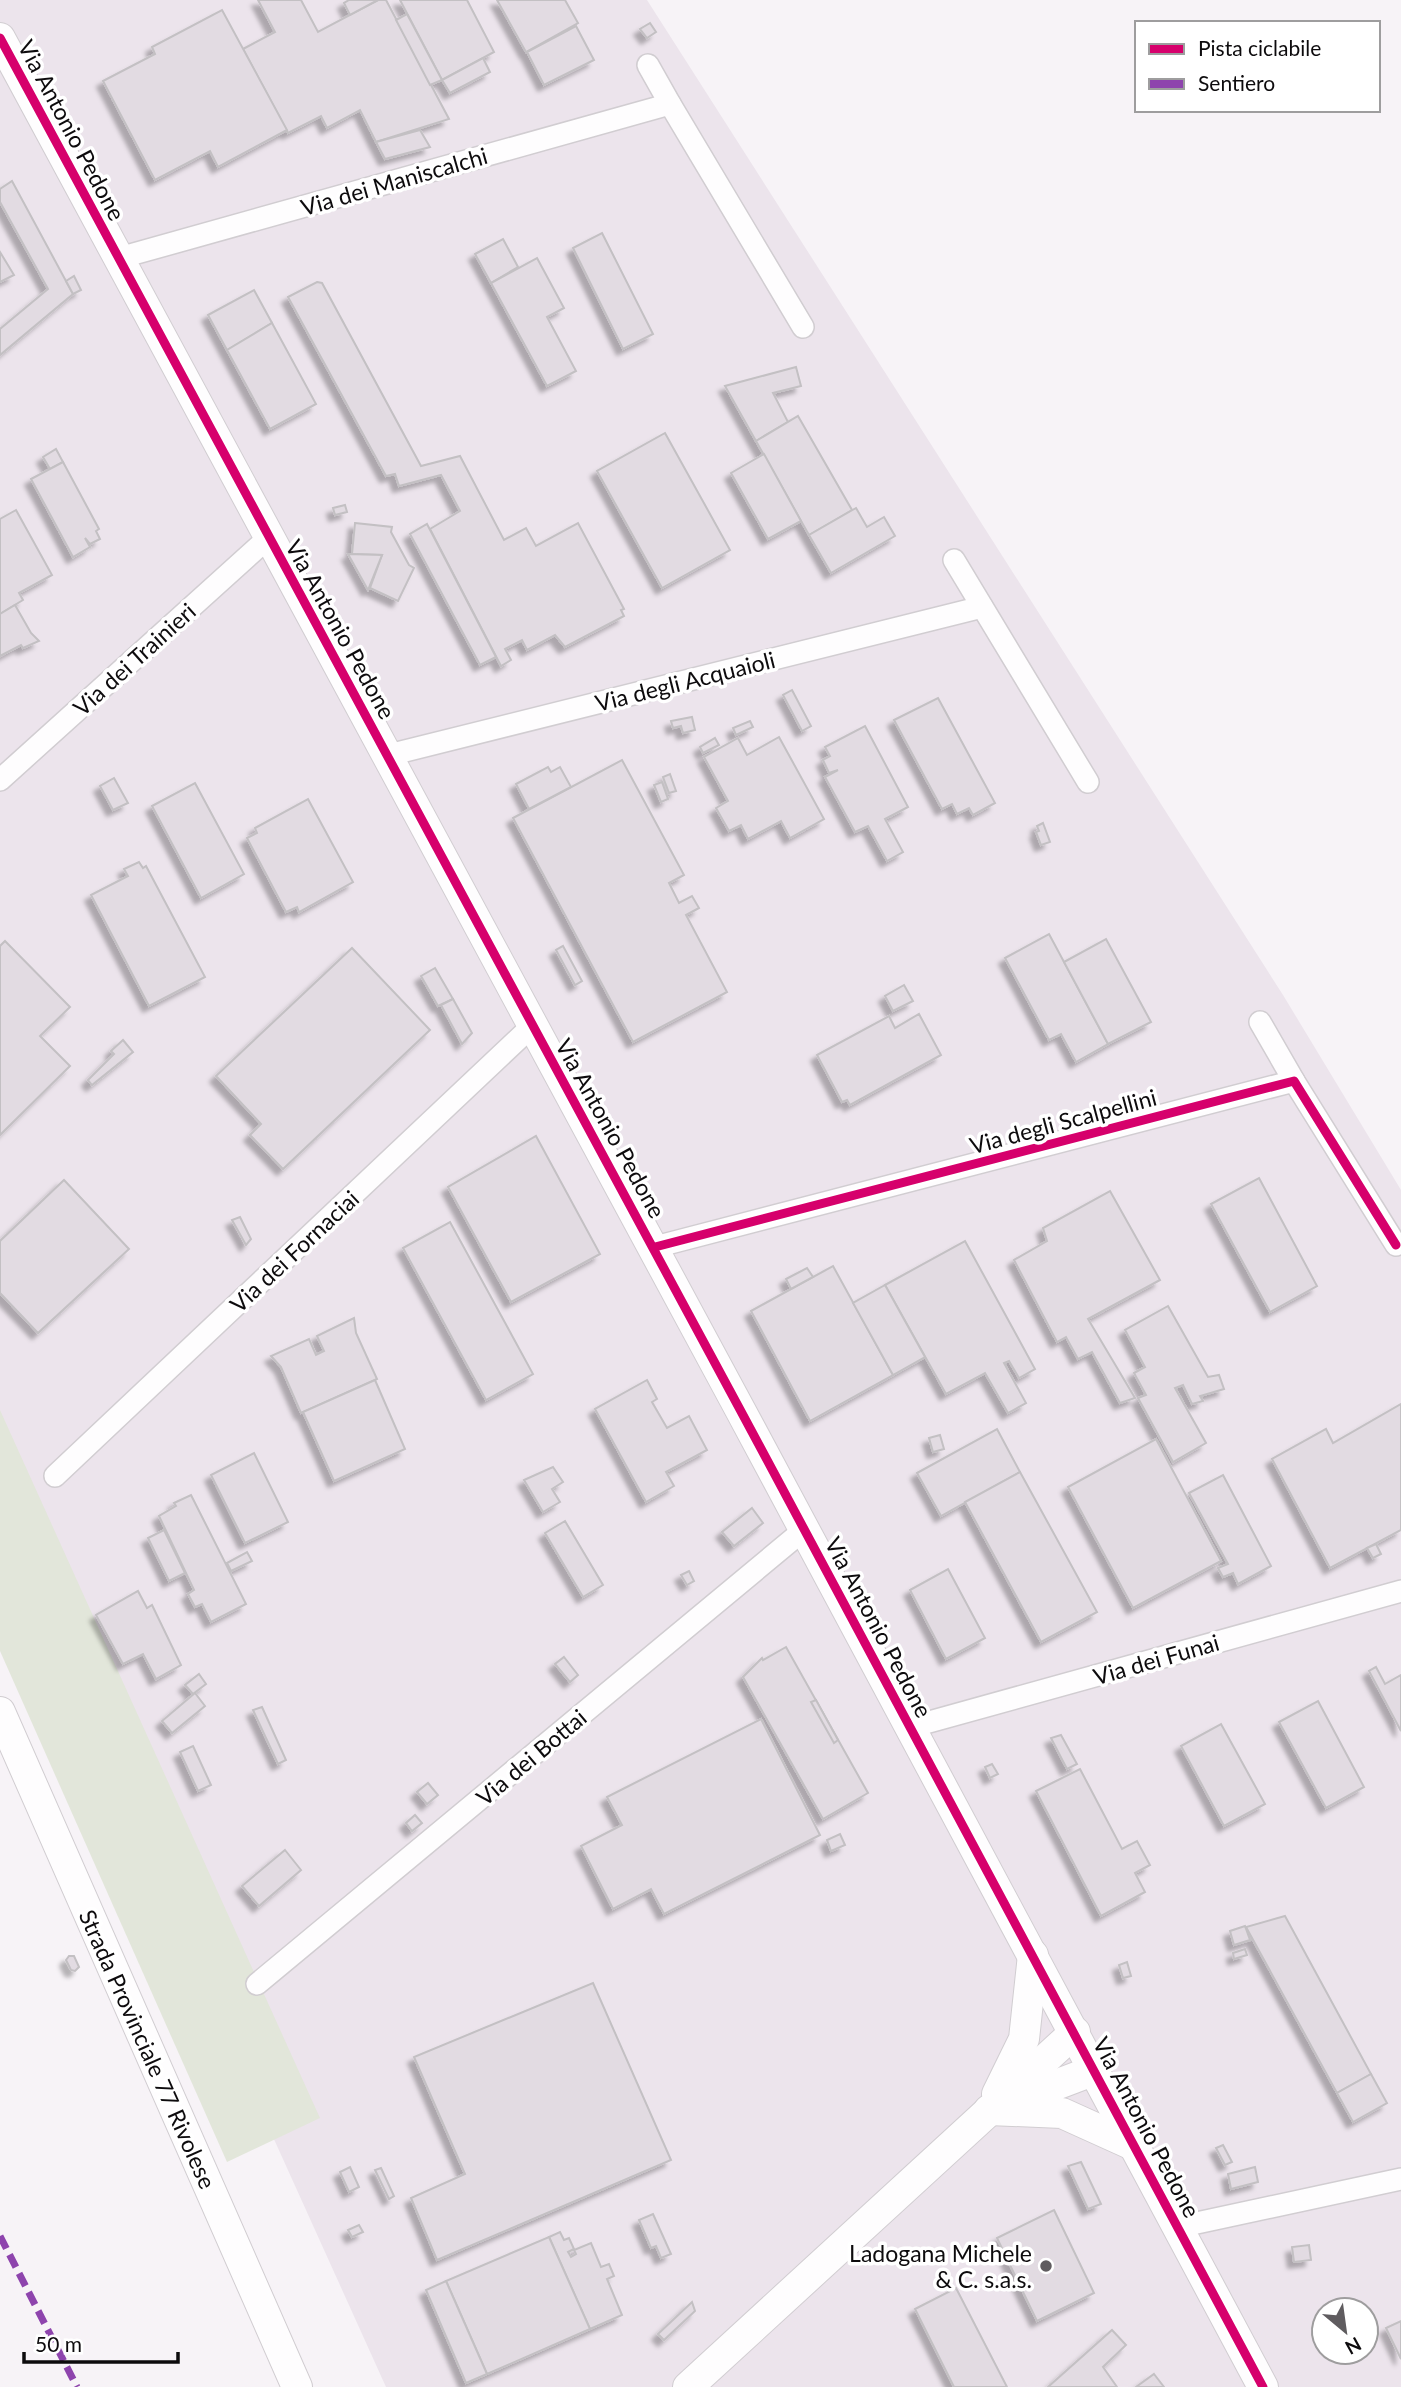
<svg xmlns="http://www.w3.org/2000/svg" width="1401" height="2387" viewBox="0 0 1401 2387" font-family="Lato,sans-serif">
<style>
.built{fill:#ece4ec;fill-rule:evenodd}
.green{fill:#e2e6da}
.building{fill:#e2dbe2;stroke:#c3c0c3;stroke-width:2;filter:url(#shadow)}
.lines{fill:none;stroke-linecap:round;stroke-linejoin:round}
.street-casing{stroke:#d1cdd1;stroke-width:24}
.secondary-casing{stroke:#d1cdd1;stroke-width:32}
.street{stroke:#fefdfe;stroke-width:21}
.secondary{stroke:#fefdfe;stroke-width:30}
.quiet{stroke:#8e44ad;stroke-width:7;stroke-dasharray:14 7;stroke-linecap:butt}
.cycleway-casing{stroke:#fff;stroke-width:13}
.cycleway{stroke:#d6006c;stroke-width:9}
.poi-dot{fill:#5f5c5f;stroke:#fff;stroke-width:2.5}
.labels{text-anchor:middle;dominant-baseline:central;stroke-width:7;stroke-linejoin:round;paint-order:stroke}
.street-label{font-size:23px;fill:#0d0b0d;stroke:#fff}
.poi-label{font-size:23px;fill:#0d0b0d;stroke:#fff;text-anchor:end}
</style>
<defs>
<filter id="shadow"><feDropShadow dx="-6" dy="6" stdDeviation="2" flood-color="#0004"/></filter>
</defs>
<rect width="100%" height="100%" fill="#f7f3f7"/>
<path class="built" d="M0,0h647l636,995 118,195v1197h-1015l-273,-604 -113,-307zM1324,2310h42v42h-42z"/>
<polygon class="green" points="0,1410 320,2118 227,2162 0,1651"/>
<g class="building">
<polygon points="258,0 301,0 318,32 378,0 386,0 449,119 376,142 360,110 327,128 321,116 288,133 243,49 275,32"/>
<polygon points="349,0 378,0 350,15 344,3"/>
<polygon points="400,0 467,0 494,52 442,80"/>
<polygon points="497,0 565,0 578,23 526,52"/>
<polygon points="222,10 287,130 218,167 210,151 155,180 103,81 155,54 152,47"/>
<polygon points="407,14 442,80 430,85 396,20"/>
<polygon points="650,23 656,32 647,38 640,29"/>
<polygon points="576,26 594,60 544,85 527,52"/>
<polygon points="483,58 490,72 450,93 442,80"/>
<polygon points="420,130 430,147 385,159 376,142"/>
<polygon points="12,181 73,294 0,355 0,329 48,289 0,202 0,189"/>
<polygon points="602,233 653,334 623,349 573,248"/>
<polygon points="503,239 518,267 491,283 475,254"/>
<polygon points="0,252 14,275 0,282"/>
<polygon points="537,258 564,308 547,317 576,371 547,386 491,283"/>
<polygon points="74,276 81,290 73,294 66,281"/>
<polygon points="317,282 322,283 421,466 460,456 504,540 526,528 536,546 578,523 624,609 621,610 624,616 565,647 555,635 527,650 522,640 505,649 511,660 501,666 430,529 460,511 441,475 399,486 395,474 386,476 288,297"/>
<polygon points="254,290 272,323 227,350 208,315"/>
<polygon points="272,323 316,404 270,429 227,350"/>
<polygon points="796,367 801,386 773,393 788,422 756,441 725,386"/>
<polygon points="798,416 852,510 809,535 756,441"/>
<polygon points="665,433 730,550 662,588 597,471"/>
<polygon points="56,449 63,462 50,469 43,457"/>
<polygon points="764,454 801,521 768,539 731,473"/>
<polygon points="63,462 99,529 96,531 100,539 90,544 85,538 90,547 73,557 31,479"/>
<polygon points="345,505 347,512 335,515 333,508"/>
<polygon points="856,508 867,527 884,517 895,536 831,573 809,535"/>
<polygon points="16,510 52,575 19,593 23,600 0,614 0,519"/>
<polygon points="355,523 392,527 391,532 409,565 414,568 398,601 370,588 382,555 352,554"/>
<polygon points="427,524 496,657 480,665 410,534"/>
<polygon points="348,554 382,555 368,590"/>
<polygon points="15,605 31,633 39,641 23,648 21,645 0,656 0,614"/>
<polygon points="792,690 811,726 802,731 783,695"/>
<polygon points="938,698 995,803 973,815 969,808 957,814 952,804 942,809 894,720"/>
<polygon points="692,717 695,730 683,733 681,726 673,728 671,721"/>
<polygon points="750,721 753,727 736,735 733,728"/>
<polygon points="865,726 908,807 885,819 903,852 887,861 868,826 855,832 825,777 838,770 829,773 823,760 830,756 825,747"/>
<polygon points="779,737 824,819 790,838 781,821 748,839 741,825 729,831 716,808 728,801 704,757 738,738 747,755"/>
<polygon points="715,738 719,745 703,753 700,747"/>
<polygon points="622,760 684,875 669,883 679,903 692,896 699,908 686,915 727,992 633,1042 513,818"/>
<polygon points="548,767 551,772 560,767 571,787 529,809 516,784"/>
<polygon points="670,774 676,791 669,793 663,777"/>
<polygon points="114,778 128,803 113,810 100,786"/>
<polygon points="662,782 668,799 661,802 654,785"/>
<polygon points="195,783 244,874 201,898 152,806"/>
<polygon points="308,799 353,882 299,912 297,907 286,912 247,838 257,833 255,828"/>
<polygon points="1043,823 1050,842 1041,845 1036,832 1039,831 1037,826"/>
<polygon points="139,862 143,868 146,866 205,977 149,1006 91,895 128,876 124,869"/>
<polygon points="1049,934 1108,1044 1076,1062 1061,1034 1049,1040 1005,958"/>
<polygon points="1106,939 1151,1022 1108,1044 1064,962"/>
<polygon points="5,941 70,1007 40,1036 70,1066 0,1135 0,946"/>
<polygon points="563,946 582,981 575,985 556,950"/>
<polygon points="352,948 430,1030 283,1169 250,1135 261,1124 216,1076"/>
<polygon points="435,968 453,999 438,1006 421,976"/>
<polygon points="904,985 913,1001 893,1011 885,996"/>
<polygon points="453,999 472,1033 462,1044 441,1005"/>
<polygon points="919,1014 941,1055 850,1105 847,1100 842,1102 817,1055 889,1016 895,1028"/>
<polygon points="123,1040 133,1052 92,1085 88,1080 114,1054 111,1051"/>
<polygon points="536,1136 600,1254 511,1302 448,1187"/>
<polygon points="1259,1178 1317,1286 1270,1312 1211,1204"/>
<polygon points="64,1180 129,1249 38,1333 0,1293 0,1241"/>
<polygon points="1110,1191 1160,1280 1088,1319 1135,1398 1120,1403 1092,1352 1078,1359 1066,1337 1057,1342 1014,1260 1047,1241 1043,1228"/>
<polygon points="240,1217 251,1239 246,1245 232,1220"/>
<polygon points="450,1222 533,1374 486,1400 403,1248"/>
<polygon points="965,1241 1035,1369 1019,1378 1009,1361 1004,1363 1026,1403 1008,1413 985,1373 946,1394 885,1285"/>
<polygon points="833,1266 893,1375 810,1421 751,1311"/>
<polygon points="807,1268 813,1277 791,1289 786,1279"/>
<polygon points="885,1285 925,1357 893,1375 853,1303"/>
<polygon points="1168,1306 1208,1377 1219,1375 1224,1389 1200,1396 1203,1401 1192,1404 1183,1385 1175,1388 1206,1443 1173,1462 1138,1398 1146,1395 1134,1373 1145,1367 1125,1330"/>
<polygon points="354,1318 356,1333 377,1379 301,1413 281,1367 271,1356 309,1339 316,1355 324,1351 317,1336"/>
<polygon points="375,1380 405,1449 334,1481 303,1412"/>
<polygon points="647,1380 657,1399 652,1402 667,1428 689,1416 707,1450 666,1472 674,1486 646,1502 595,1409"/>
<polygon points="1401,1404 1401,1530 1330,1568 1272,1459 1326,1429 1333,1443"/>
<polygon points="997,1429 1020,1472 941,1516 917,1473"/>
<polygon points="940,1435 944,1449 933,1452 929,1438"/>
<polygon points="1156,1439 1221,1561 1133,1608 1068,1487"/>
<polygon points="254,1453 288,1522 245,1543 211,1475"/>
<polygon points="553,1467 563,1482 552,1489 560,1502 543,1512 524,1480"/>
<polygon points="1020,1472 1097,1612 1041,1642 965,1502"/>
<polygon points="1223,1475 1271,1566 1238,1584 1233,1573 1223,1577 1218,1568 1228,1564 1189,1493"/>
<polygon points="191,1495 246,1604 211,1622 202,1604 195,1607 188,1594 194,1590 159,1516 176,1506 174,1503"/>
<polygon points="752,1508 763,1523 734,1546 722,1532"/>
<polygon points="565,1521 603,1585 583,1597 545,1533"/>
<polygon points="164,1530 185,1573 169,1581 148,1538"/>
<polygon points="1376,1544 1381,1554 1373,1558 1367,1548"/>
<polygon points="247,1552 252,1561 231,1571 227,1563"/>
<polygon points="948,1569 985,1638 946,1659 910,1590"/>
<polygon points="689,1571 694,1581 687,1585 681,1575"/>
<polygon points="138,1591 147,1608 152,1605 181,1665 156,1679 143,1654 123,1664 96,1615"/>
<polygon points="786,1647 868,1793 823,1819 743,1677 762,1658 763,1660"/>
<polygon points="564,1657 578,1675 570,1682 555,1664"/>
<polygon points="1376,1667 1385,1684 1401,1675 1401,1731 1369,1671"/>
<polygon points="199,1674 206,1684 193,1694 185,1685"/>
<polygon points="195,1693 205,1706 172,1733 162,1721"/>
<polygon points="816,1700 838,1740 834,1743 811,1702"/>
<polygon points="1318,1701 1364,1787 1326,1808 1279,1722"/>
<polygon points="262,1707 286,1760 278,1764 253,1710"/>
<polygon points="761,1719 820,1835 664,1914 651,1889 613,1909 581,1846 622,1825 607,1797"/>
<polygon points="1221,1724 1265,1804 1224,1826 1181,1746"/>
<polygon points="1061,1735 1077,1764 1067,1769 1051,1738"/>
<polygon points="193,1746 211,1785 198,1791 180,1752"/>
<polygon points="992,1764 998,1774 990,1778 985,1767"/>
<polygon points="1080,1769 1122,1849 1137,1841 1150,1865 1135,1873 1145,1892 1101,1916 1036,1791"/>
<polygon points="428,1783 438,1795 427,1804 417,1792"/>
<polygon points="415,1815 422,1823 412,1831 406,1823"/>
<polygon points="840,1834 845,1845 831,1851 827,1840"/>
<polygon points="285,1850 301,1870 259,1906 242,1886"/>
<polygon points="1285,1916 1371,2074 1337,2093 1246,1927"/>
<polygon points="1245,1926 1250,1940 1234,1945 1230,1931"/>
<polygon points="1245,1949 1247,1955 1234,1959 1233,1953"/>
<polygon points="69,1956 74,1956 79,1967 75,1971 71,1970 66,1960"/>
<polygon points="1127,1962 1131,1976 1123,1978 1119,1965"/>
<polygon points="593,1983 671,2160 437,2260 411,2198 465,2174 414,2057"/>
<polygon points="1371,2074 1387,2103 1353,2122 1337,2093"/>
<polygon points="1223,2145 1232,2162 1225,2165 1216,2148"/>
<polygon points="1081,2162 1101,2204 1088,2209 1068,2166"/>
<polygon points="350,2167 359,2187 349,2192 340,2172"/>
<polygon points="1255,2167 1258,2182 1231,2189 1228,2174"/>
<polygon points="381,2168 394,2196 389,2199 375,2170"/>
<polygon points="1054,2210 1094,2293 1037,2321 997,2238"/>
<polygon points="653,2214 671,2254 661,2258 656,2246 651,2248 639,2220"/>
<polygon points="359,2225 363,2232 352,2237 348,2230"/>
<polygon points="560,2232 564,2240 569,2238 574,2249 568,2252 571,2257 576,2254 574,2250 591,2243 601,2267 609,2264 614,2276 607,2279 622,2315 590,2329 549,2237"/>
<polygon points="549,2237 590,2329 487,2374 446,2281"/>
<polygon points="1309,2245 1311,2260 1294,2262 1292,2247"/>
<polygon points="446,2281 487,2374 466,2383 426,2290"/>
<polygon points="956,2288 1007,2387 954,2387 915,2309"/>
<polygon points="692,2302 695,2311 664,2340 658,2334"/>
<polygon points="1401,2321 1401,2359 1386,2328"/>
<polygon points="1112,2330 1126,2345 1103,2367 1117,2387 1048,2387"/>
<polygon points="1154,2374 1164,2387 1136,2387"/>
</g>
<g class="lines">
<g class="street-casing">
<g id="street">
<polyline points="648,65 670,104"/>
<polyline points="119,258 670,104 803,327"/>
<polyline points="954,560 1088,782"/>
<polyline points="389,755 982,607"/>
<polyline points="0,780 268,538"/>
<polyline points="1260,1022 1294,1081"/>
<polyline points="655,1247 1294,1081 1396,1245"/>
<polyline points="55,1476 532,1026"/>
<polyline points="911,1727 1401,1591"/>
<polyline points="257,1984 805,1529"/>
<polyline points="1178,2227 1401,2179"/>
</g>
</g>
<g class="secondary-casing">
<g id="secondary">
<path d="M0,38c422,782 846,1564 1263,2349"/>
<polyline points="0,1712 297,2387"/>
<polyline points="997,2094 1024,2039 1033,1955"/>
<polyline points="1003,2105 1095,2070"/>
<polyline points="989,2110 1062,2113 1135,2146"/>
<polyline points="688,2387 1075,2032"/>
</g>
</g>
<use href="#street" class="street"/>
<use href="#secondary" class="secondary"/>
<polyline class="quiet" points="0,2236 77,2387"/>
<g class="cycleway-casing">
<g id="cycleway">
<path d="M0,38c422,782 846,1564 1263,2349"/>
<polyline points="655,1247 1294,1081 1396,1245"/>
</g>
</g>
<use href="#cycleway" class="cycleway"/>
</g>
<circle class="poi-dot" cx="1046" cy="2266" r="7"/>
<g class="labels">
<g class="street-label">
<text transform="translate(72 130) rotate(62)">Via Antonio Pedone</text>
<text transform="translate(394 181) rotate(-16)">Via dei Maniscalchi</text>
<text transform="translate(341 629) rotate(61)">Via Antonio Pedone</text>
<text transform="translate(134 659) rotate(-42)">Via dei Trainieri</text>
<text transform="translate(685 681) rotate(-14)">Via degli Acquaioli</text>
<text transform="translate(1063 1121) rotate(-15)">Via degli Scalpellini</text>
<text transform="translate(611 1128) rotate(61)">Via Antonio Pedone</text>
<text transform="translate(294 1251) rotate(-43)">Via dei Fornaciai</text>
<text transform="translate(879 1627) rotate(62)">Via Antonio Pedone</text>
<text transform="translate(1156 1659) rotate(-16)">Via dei Funai</text>
<text transform="translate(531 1757) rotate(-40)">Via dei Bottai</text>
<text transform="translate(148 2049) rotate(66)">Strada Provinciale 77 Rivolese</text>
<text transform="translate(1147 2127) rotate(62)">Via Antonio Pedone</text>
</g>
<g class="poi-label">
<text x="1032" y="2253">Ladogana Michele<tspan x="1032" dy="26">&amp; C. s.a.s.</tspan></text>
</g>
</g>
<rect x="1135" y="21" width="245" height="91" fill="#ffffff" stroke="#9e9d9e" stroke-width="2"/>
<rect x="1149" y="44" width="35" height="10" fill="#d6006c" stroke="#9e9d9e" stroke-width="2"/>
<text x="1198" y="56" font-size="21" fill="#0d0b0d">Pista ciclabile</text>
<rect x="1149" y="79" width="35" height="10" fill="#8e44ad" stroke="#9e9d9e" stroke-width="2"/>
<text x="1198" y="91" font-size="21" fill="#0d0b0d">Sentiero</text>
<g transform="translate(1345 2331) rotate(151)"><circle r="33" fill="#ffffff" stroke="#9e9d9e" stroke-width="2"/>
<path d="M0-5L12 26L0 18L-12 26Z" fill="#5f5c5f"/>
<text y="-10" font-size="19" font-weight="bold" text-anchor="middle" fill="#0d0b0d">N</text>
</g>
<path d="M24 2352v10h154v-10" fill="none" stroke="#0d0b0d" stroke-width="3.5"/>
<text x="35" y="2352" font-size="21" fill="#0d0b0d" stroke="#ffffff" stroke-width="5" paint-order="stroke">50 m</text>
</svg>
